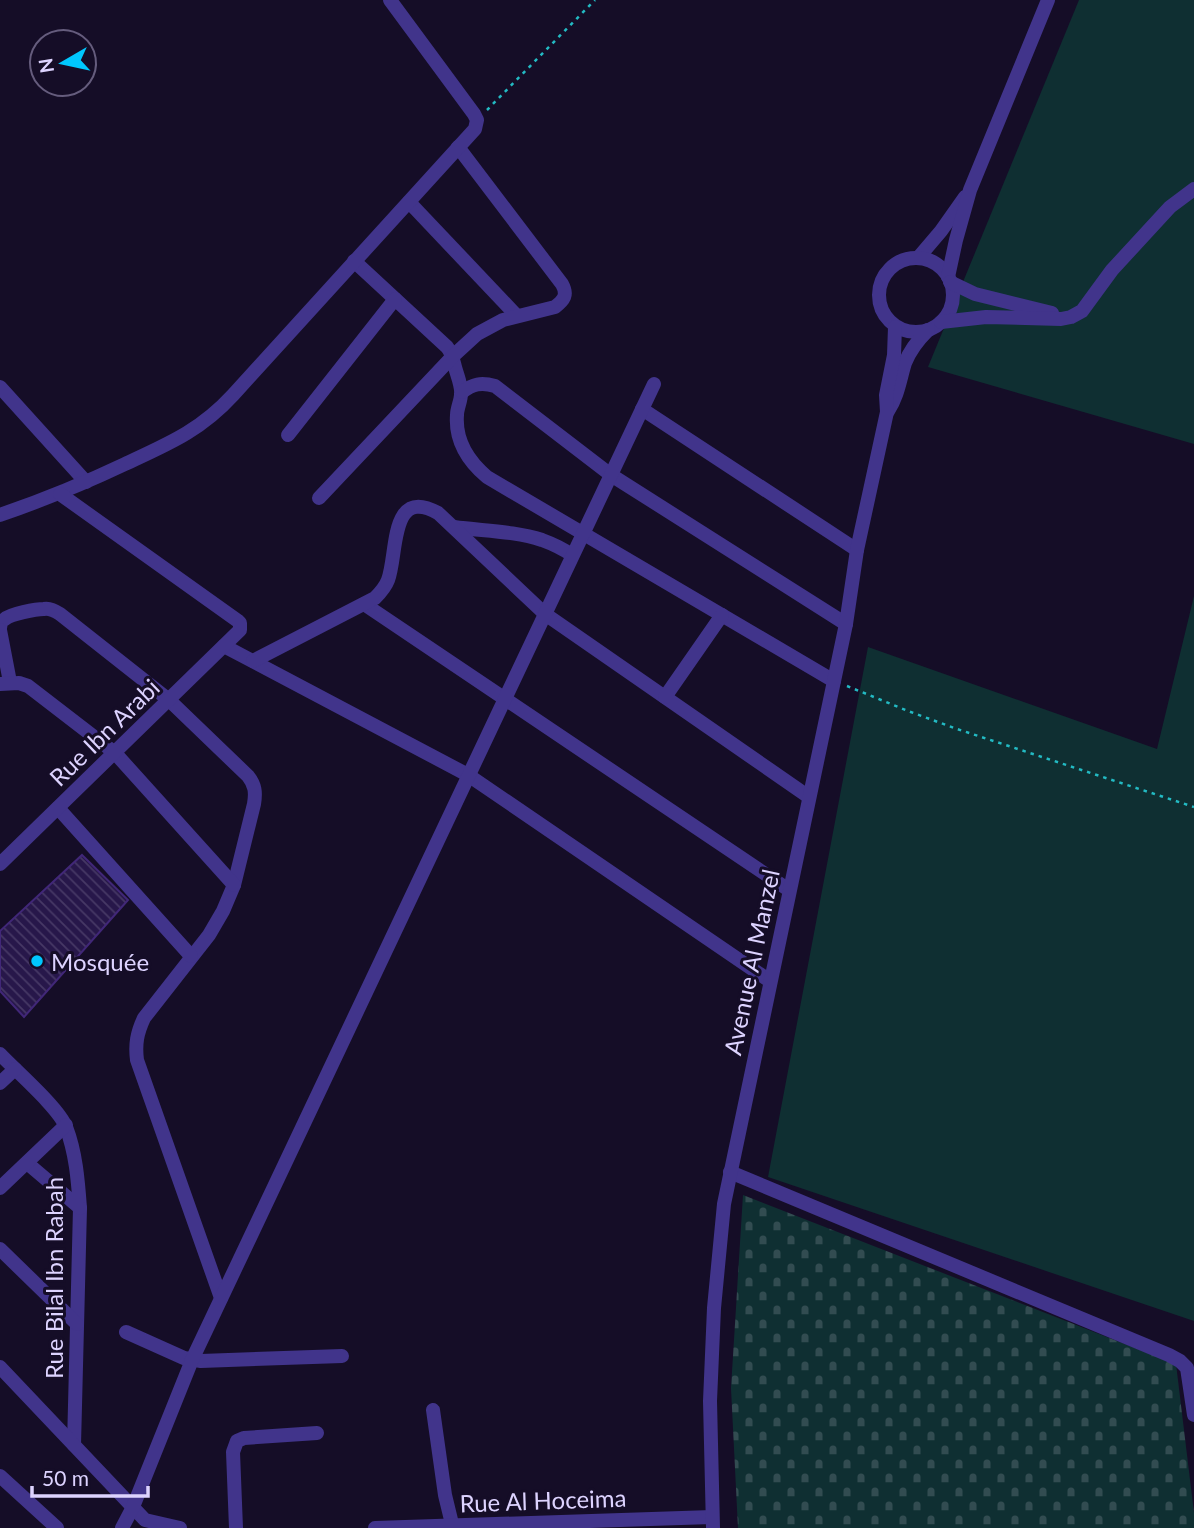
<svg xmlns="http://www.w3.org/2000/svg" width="1194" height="1528" viewBox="0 0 1194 1528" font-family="Lato,sans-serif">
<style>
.grass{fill:#0f2f32}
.cemetery{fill:url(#cemetery-stones)}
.building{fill:url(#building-back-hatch);stroke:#412778;stroke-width:2}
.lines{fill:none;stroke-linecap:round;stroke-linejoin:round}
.path{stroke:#23bac3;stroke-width:2.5;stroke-dasharray:3.5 5;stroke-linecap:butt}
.street{stroke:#41348b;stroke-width:14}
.poi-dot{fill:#00c7fe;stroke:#150d27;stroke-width:2.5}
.labels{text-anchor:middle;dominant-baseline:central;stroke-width:6;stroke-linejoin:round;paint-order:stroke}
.street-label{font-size:24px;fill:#ddd3ff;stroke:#150d27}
.poi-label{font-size:24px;fill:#ddd3ff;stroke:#150d27;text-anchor:start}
</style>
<defs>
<pattern id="cemetery-stones" width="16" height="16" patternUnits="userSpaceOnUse" patternTransform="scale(1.75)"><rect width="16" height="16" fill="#0f2f32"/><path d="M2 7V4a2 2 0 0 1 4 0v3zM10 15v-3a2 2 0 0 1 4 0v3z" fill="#324c51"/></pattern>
<pattern id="building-back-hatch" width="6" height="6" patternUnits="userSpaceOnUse" patternTransform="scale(1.75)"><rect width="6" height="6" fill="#27174a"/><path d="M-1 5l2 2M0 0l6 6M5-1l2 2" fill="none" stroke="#463865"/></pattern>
</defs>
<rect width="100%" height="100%" fill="#150d27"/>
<g class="grass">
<polygon points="1079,0 1194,0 1194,444 928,367"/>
<polygon points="1194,596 1194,1321 768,1177 868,647 1157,749"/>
</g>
<polygon class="cemetery" points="743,1195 1176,1364 1194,1513 1194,1528 738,1528 731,1388"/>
<polygon class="building" points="82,855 128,900 24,1017 0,991 0,931"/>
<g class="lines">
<g class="path">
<polyline points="487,110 595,0"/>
<polyline points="847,686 908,711 957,729 1194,807"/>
</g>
<g class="street">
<polyline points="409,202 517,316"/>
<polyline points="918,258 941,231 965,197"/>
<circle cx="916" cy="295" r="37"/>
<path d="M354,261l93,86c5,6 6,12 8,20 2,8 7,19 6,27 0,7 -4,14 -4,21 -2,26 11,46 30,62l347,204"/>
<polyline points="948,277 956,240 970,190 1048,0"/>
<polyline points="950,282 975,294 1052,313"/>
<polyline points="941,322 986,317 1061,319 1071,317 1082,311 1112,270 1170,207 1194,189"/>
<polyline points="0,387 86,482"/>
<path d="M462,392c11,-8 19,-10 33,-6l116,89 235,149"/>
<polyline points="642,409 857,550"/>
<path d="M888,411c10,-15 12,-32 17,-48 5,-13 13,-23 23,-33"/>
<polyline points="288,435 395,299"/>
<path d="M319,498l134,-142 24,-22 26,-14 52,-13c9,-7 13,-12 7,-23l-104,-137"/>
<path d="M0,515c43,-15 83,-31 125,-51 43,-20 75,-33 108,-69l242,-266 2,-9 -3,-6 -84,-114"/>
<path d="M454,527c29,4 61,4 88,13 11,4 21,9 30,15"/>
<polyline points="364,604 789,890"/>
<path d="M0,628c1,-5 0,-6 5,-9 5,-5 31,-10 39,-10 6,-1 11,2 16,5l109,86 79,76c7,9 8,16 6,28l-20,81 -11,26 -14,24 -65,83c-7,15 -9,26 -7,42l84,238"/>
<polyline points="0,630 10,682"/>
<polyline points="224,646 468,775 770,981"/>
<path d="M253,661l122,-63c5,-5 10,-10 13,-18 10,-26 1,-94 50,-67l107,101 264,183"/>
<polyline points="0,684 19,683 28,686 115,753 234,885"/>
<polyline points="665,697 722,615"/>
<polyline points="58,808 191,956"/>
<polyline points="0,864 240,630 240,623 238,621 60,494"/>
<path d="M0,1054c16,17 59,54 66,73 10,26 12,54 14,81l-6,237"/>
<polyline points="0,1083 15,1069"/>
<polyline points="27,1163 80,1208"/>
<polyline points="730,1172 1169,1355 1180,1361 1187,1368 1194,1415"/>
<polyline points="0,1188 66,1125"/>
<polyline points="0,1249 77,1324"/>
<polyline points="126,1332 184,1358 201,1361 342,1356"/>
<polyline points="0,1367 145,1520 180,1528"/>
<polyline points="433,1410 445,1495 453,1528"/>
<polyline points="0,1476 57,1528"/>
<polyline points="122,1528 133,1507 192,1360 654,384"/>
<polyline points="236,1528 233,1452 237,1441 244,1438 317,1433"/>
<polyline points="375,1528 712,1517"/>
<polyline points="713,1528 710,1401 714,1308 724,1204 846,624 857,550 887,412 886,395 894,355 895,327"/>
</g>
</g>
<circle class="poi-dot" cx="37" cy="961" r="7"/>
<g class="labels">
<g class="street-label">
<text transform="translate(104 732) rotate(-44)">Rue Ibn Arabi</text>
<text transform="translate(751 962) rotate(-78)">Avenue Al Manzel</text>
<text transform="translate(53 1278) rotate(-90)">Rue Bilal Ibn Rabah</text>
<text transform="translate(543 1500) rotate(-2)">Rue Al Hoceima</text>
</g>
<g class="poi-label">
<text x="51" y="961">Mosquée</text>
</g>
</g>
<g transform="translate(63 63) rotate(261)"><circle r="33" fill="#150d27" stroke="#655c7d" stroke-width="2"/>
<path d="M0-5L12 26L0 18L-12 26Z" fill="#00c7fe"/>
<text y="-10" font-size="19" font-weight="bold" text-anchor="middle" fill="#ddd3ff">N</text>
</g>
<path d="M32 1486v10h116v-10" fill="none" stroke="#ddd3ff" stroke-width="3.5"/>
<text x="42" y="1486" font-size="21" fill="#ddd3ff" stroke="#150d27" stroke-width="5" paint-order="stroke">50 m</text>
</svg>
